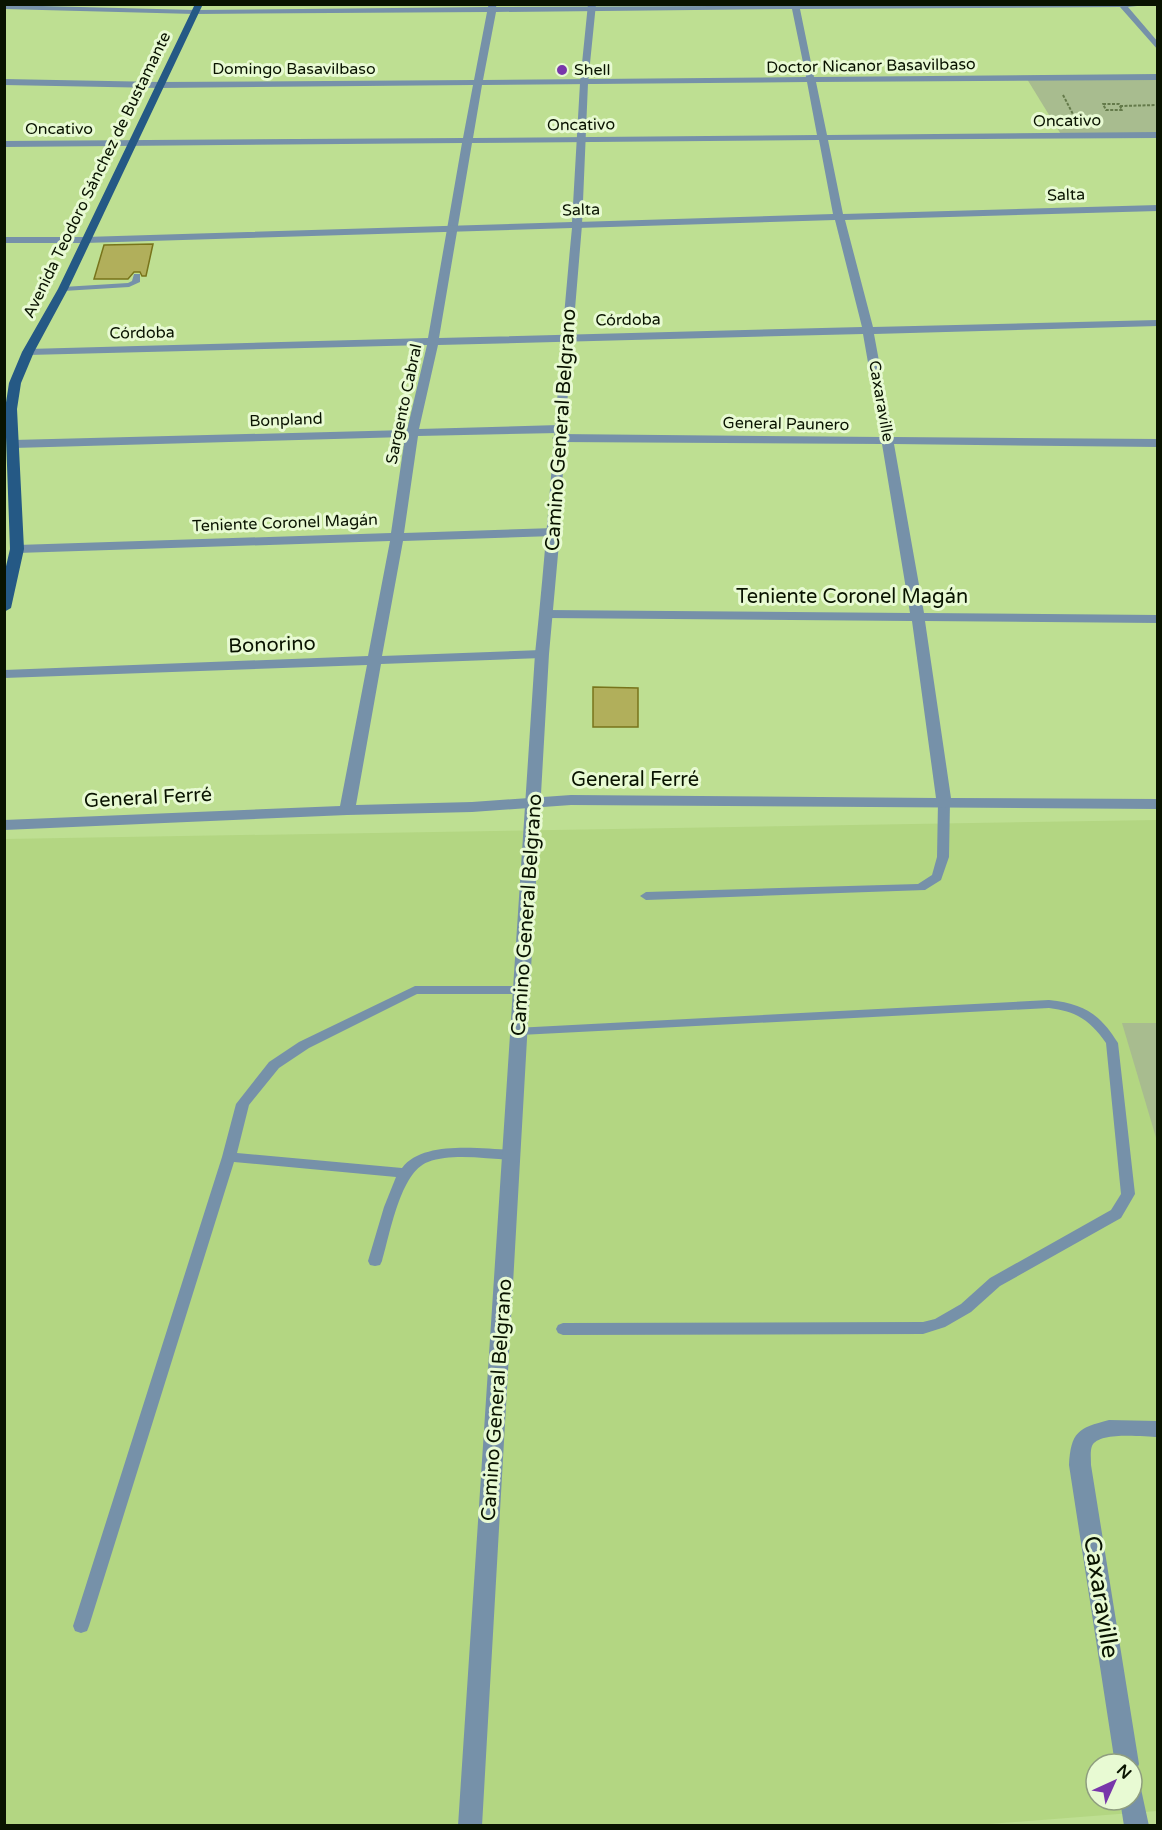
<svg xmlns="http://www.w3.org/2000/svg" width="1162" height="1830" viewBox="0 0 1162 1830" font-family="'Varela Round',sans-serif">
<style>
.built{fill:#b3d682;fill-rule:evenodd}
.green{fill:#a8bc8f}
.building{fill:#b1af5b;stroke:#78741b;stroke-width:1.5}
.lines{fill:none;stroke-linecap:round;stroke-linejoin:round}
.path{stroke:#647a4a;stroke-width:2;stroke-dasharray:3 1.5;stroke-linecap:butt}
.service{fill:#7691a9;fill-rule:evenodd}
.minor{fill:#7691a9;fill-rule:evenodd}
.tertiary{fill:#7691a9;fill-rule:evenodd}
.primary{fill:#255985;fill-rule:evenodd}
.poi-dot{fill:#7836aa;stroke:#e8fad3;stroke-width:2}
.labels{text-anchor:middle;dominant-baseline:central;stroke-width:6;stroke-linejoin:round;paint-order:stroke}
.far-street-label{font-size:16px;fill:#091300;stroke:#e8fad3}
.far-poi-label{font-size:16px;fill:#091300;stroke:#e8fad3;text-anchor:start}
.street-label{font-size:20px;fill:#091300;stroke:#e8fad3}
.near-street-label{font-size:24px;fill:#091300;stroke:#e8fad3}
</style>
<rect width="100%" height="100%" fill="#bedf92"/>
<path class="built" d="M1157,820v991l-194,15 -958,-1 -1,-986zM1096,1764h36v36h-36z"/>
<g class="green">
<polygon points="1157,77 1157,135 1062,136 1027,79"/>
<polygon points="1122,1023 1157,1023 1157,1141"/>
</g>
<g class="building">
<polygon points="153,244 146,276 142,276 140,272 134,272 128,279 94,279 104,245"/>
<polygon points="593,687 638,688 638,727 593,727"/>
</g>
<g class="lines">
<g class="path">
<polyline points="1063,95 1075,118"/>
<polygon points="1103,104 1119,104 1122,110 1106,110"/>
<polyline points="1120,106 1158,105"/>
</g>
<g class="service">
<polygon points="134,274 140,274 140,282 129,287 63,291 59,289 63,287 128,283 132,281"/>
<polygon points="944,799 950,802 949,857 941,880 925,890 646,900 640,896 646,892 918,884 932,875 937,857 938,802"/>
<path d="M415,986h108l6,4 -6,4h-106l-108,54 -30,20 -30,37 -12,48 165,15c21,-28 79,-19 110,-18l5,2 2,3 -2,3 -5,2c-26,-1 -59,-7 -84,2 -28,10 -38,73 -46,99l-2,4 -5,1 -5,-1 -2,-4 16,-54 12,-30 -162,-15 -145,464 -2,5 -6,2 -6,-2 -2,-5 149,-469 14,-53 33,-42 30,-20z"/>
<path d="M1049,1000c35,4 50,13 69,43l17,151 -14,24 -121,68 -29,26 -26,15 -22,7 -360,1 -5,-2 -2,-4 2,-4 5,-2 360,-1 12,-3 26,-15 29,-26 121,-68 10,-16 -15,-151c-15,-22 -30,-32 -57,-35l-529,27 -5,-1 -1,-3 1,-3z"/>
</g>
<g class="minor">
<path d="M489,4h8l-1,3 659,-3 -27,3 30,35v8l-38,-43 -320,2 14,68 344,-3v6l-342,2 11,53 331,-3v6l-330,2 15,74 315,-9v6l-313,9 28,107 285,-7v6l-284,8 19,103 265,2v8l-264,-3 30,169 234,2v8l-233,-2 26,177 207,1v10l-587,-4 -99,7 -125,3 -343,15v-10l336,-14 27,-141 -363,13v-8l364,-14 22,-115 -373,12 -7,-4 7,-4 374,-12 14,-96 -392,11 -6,-4 6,-4 394,-10 20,-85 -399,10 -6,-3 6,-3 400,-11 34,-195 -458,4v-6l459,-3 10,-53 -313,3 -156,-3v-6l156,3 314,-2 13,-68 -292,2 -191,-5v-4l191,5 293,-3zM792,9l14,68 -323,3 13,-68zM807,82l10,53 -344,3 9,-53zM819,140l14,74 -256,8 -5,3 5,3 258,-8 27,107 -423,11 33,-195zM863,334l18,103 -323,-3 -6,4 6,4 324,2 28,169 -364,-3 -7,4 7,4 366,3 24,177 -365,-3 -99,7 -116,3 25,-141 161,-6 7,-4 -7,-4 -160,6 21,-115 151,-5 6,-4 -6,-4 -150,5 14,-97 141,-3 6,-4 -6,-4 -140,4 19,-84z"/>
<path d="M1109,1420l49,1v16c-14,0 -59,-6 -66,9 -2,5 -1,13 -1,19l48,299 -3,8 -4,1v-9h-17l-46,-299c2,-33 9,-37 40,-45z"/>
<polygon points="1132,1786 1141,1789 1149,1826 1124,1826 1120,1800 1132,1800"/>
</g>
<path class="tertiary" d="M588,4h8l-8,79 -6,142 -17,204 -5,103 -11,122 -67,1172h-24l77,-1172c15,-142 23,-284 37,-426l-487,15h-81v-6h81l487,-15 8,-139z"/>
<polygon class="primary" points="195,4 203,4 68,289 34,352 21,383 17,409 24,549 11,608 4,612 4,575 10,549 5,409 9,383 22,352 58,289"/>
</g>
<circle class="poi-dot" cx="562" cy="70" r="6"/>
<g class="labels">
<g class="far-street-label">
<text transform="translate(871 66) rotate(-1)">Doctor Nicanor Basavilbaso</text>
<text x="294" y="69">Domingo Basavilbaso</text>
<text transform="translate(1067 121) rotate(-1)">Oncativo</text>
<text transform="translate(581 125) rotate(-1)">Oncativo</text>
<text x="59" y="129">Oncativo</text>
<text transform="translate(97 175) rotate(-64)">Avenida Teodoro Sánchez de Bustamante</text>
<text transform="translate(1066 195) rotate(-2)">Salta</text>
<text transform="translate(581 210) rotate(-2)">Salta</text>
<text transform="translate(628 320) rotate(-1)">Córdoba</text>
<text transform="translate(142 333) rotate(-1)">Córdoba</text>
<text transform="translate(881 401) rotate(80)">Caxaraville</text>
<text transform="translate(404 404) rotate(-78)">Sargento Cabral</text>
<text transform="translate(286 420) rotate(-2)">Bonpland</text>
<text transform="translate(786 424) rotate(1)">General Paunero</text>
<text transform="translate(285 523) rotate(-2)">Teniente Coronel Magán</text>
</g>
<g class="far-poi-label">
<text x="574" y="70">Shell</text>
</g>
<g class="street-label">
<text transform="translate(561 430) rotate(-86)">Camino General Belgrano</text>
<text x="852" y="597">Teniente Coronel Magán</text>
<text transform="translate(272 645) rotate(-2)">Bonorino</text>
<text x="635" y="780">General Ferré</text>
<text transform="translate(148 798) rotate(-3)">General Ferré</text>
<text transform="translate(527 915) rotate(-86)">Camino General Belgrano</text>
<text transform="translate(497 1400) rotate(-86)">Camino General Belgrano</text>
</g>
<g class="near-street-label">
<text transform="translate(1101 1597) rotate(81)">Caxaraville</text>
</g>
</g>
<rect width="1162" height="1830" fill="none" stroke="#091300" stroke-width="12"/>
<g transform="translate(1114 1782) rotate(45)"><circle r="28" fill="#e8fad3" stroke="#8f9e7f" stroke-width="1.5"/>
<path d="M0-4.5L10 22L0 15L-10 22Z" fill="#7836aa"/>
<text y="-9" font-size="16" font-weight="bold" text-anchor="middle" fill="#091300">N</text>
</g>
</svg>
